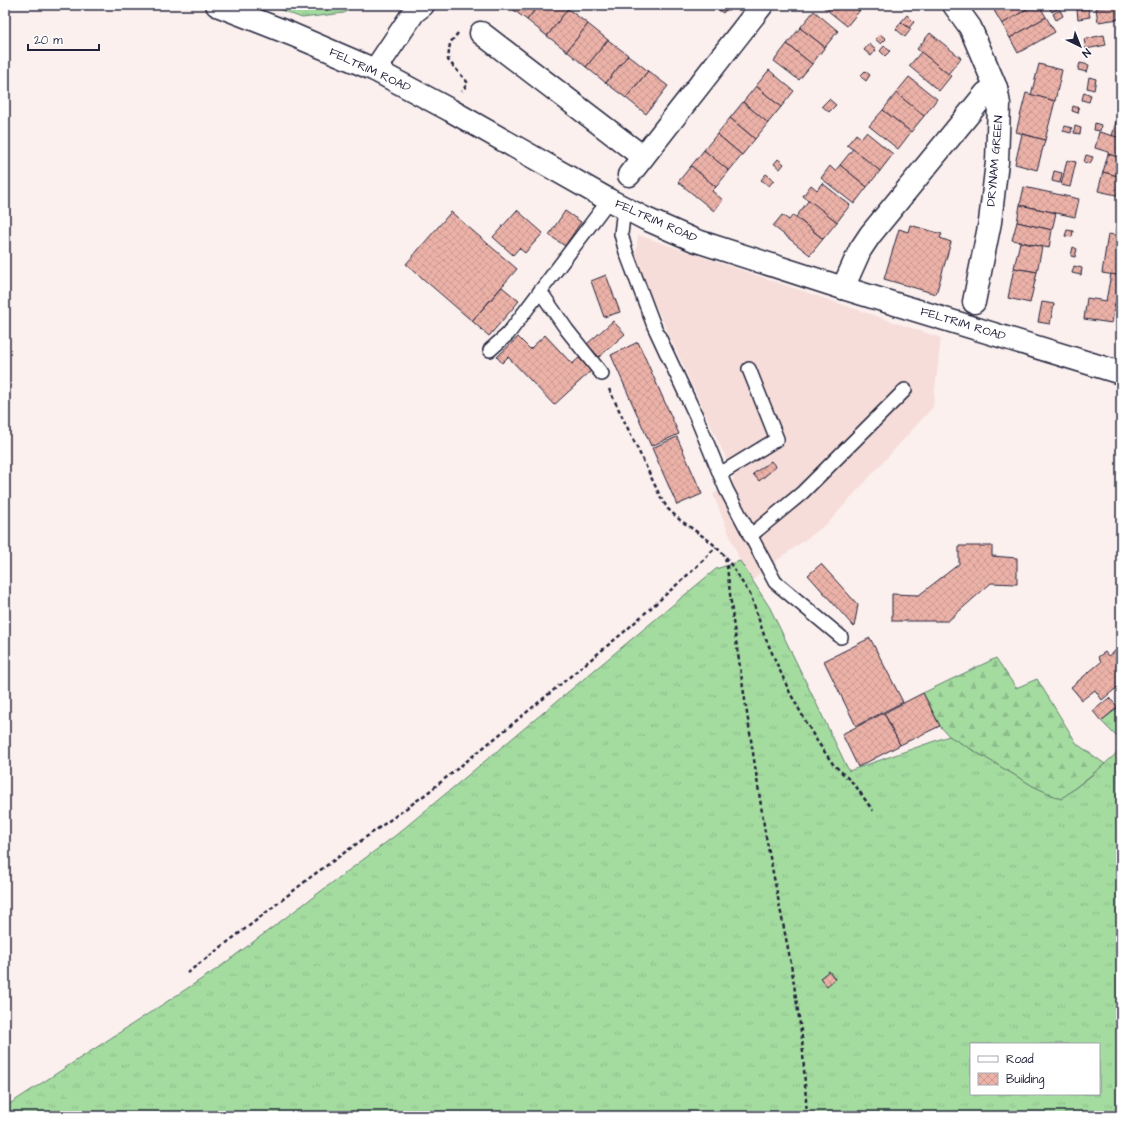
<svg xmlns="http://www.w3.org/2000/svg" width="1126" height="1121" viewBox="0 0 1126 1121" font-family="'Architects Daughter',sans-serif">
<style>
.built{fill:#f6ddd9}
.grass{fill:url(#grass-tufts);stroke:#637f6e;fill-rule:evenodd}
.forest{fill:url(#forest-firs);stroke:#637f6e}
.building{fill:url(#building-cross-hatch);stroke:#22223b}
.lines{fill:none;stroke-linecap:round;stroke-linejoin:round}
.lane-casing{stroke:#22223b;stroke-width:16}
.street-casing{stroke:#22223b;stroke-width:25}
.secondary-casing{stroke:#22223b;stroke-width:25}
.path{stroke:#22223b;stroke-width:2.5;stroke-dasharray:4 3;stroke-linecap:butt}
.lane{stroke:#fff;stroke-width:13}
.street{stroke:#fff;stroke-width:22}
.secondary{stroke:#fff;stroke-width:22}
.labels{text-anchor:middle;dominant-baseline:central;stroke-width:3.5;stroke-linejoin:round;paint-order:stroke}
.street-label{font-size:12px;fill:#22223b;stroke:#fff}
</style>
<defs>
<pattern id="grass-tufts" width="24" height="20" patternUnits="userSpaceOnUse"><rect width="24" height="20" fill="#a4dca0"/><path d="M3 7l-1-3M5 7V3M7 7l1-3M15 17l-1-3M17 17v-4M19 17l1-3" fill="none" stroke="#8dbc8b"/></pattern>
<pattern id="forest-firs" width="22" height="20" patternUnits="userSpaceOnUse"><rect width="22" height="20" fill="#a4dca0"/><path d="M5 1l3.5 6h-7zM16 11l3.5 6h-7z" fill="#8dbc8b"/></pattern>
<pattern id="building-cross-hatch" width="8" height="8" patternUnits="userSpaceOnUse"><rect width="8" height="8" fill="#ecb2a8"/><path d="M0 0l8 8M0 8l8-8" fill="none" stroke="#ca9992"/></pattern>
</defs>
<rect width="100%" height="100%" fill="#fbf0ee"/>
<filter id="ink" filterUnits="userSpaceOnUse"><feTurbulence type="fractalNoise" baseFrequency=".025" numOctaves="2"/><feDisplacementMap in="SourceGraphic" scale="8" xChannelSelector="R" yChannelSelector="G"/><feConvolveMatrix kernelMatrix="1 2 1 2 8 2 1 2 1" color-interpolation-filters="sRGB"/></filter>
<g filter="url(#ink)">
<polygon class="built" points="638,235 941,338 933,407 828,523 760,573 753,580 740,561 713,494 731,486 734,476 635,261"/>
<g class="grass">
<polygon points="268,5 355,5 344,13 302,18"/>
<path d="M740,561l30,47 79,163 100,-35 84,50 28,13 31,-24 25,-22 2,-14 -18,-18 20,-15v410h-1116v-9l212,-138 179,-134 320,-266zM971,1044h128v50h-128z"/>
</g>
<polygon class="forest" points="996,658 1016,688 1037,679 1077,744 1105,764 1061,799 1033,786 949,736 940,726 923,693"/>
<g class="building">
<polygon points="507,5 539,5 527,20"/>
<polygon points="539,5 564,5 568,9 547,36 527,20"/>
<polygon points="712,5 730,5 723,13"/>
<polygon points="822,5 853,5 860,10 847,26 822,6"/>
<polygon points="853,5 864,5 860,10"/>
<polygon points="996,5 1034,5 1002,24 992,7"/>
<polygon points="1034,5 1039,5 1046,17 1010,38 1002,24"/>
<polygon points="1050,5 1057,5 1059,8 1052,12 1048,6"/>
<polygon points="1112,5 1121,5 1121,31 1119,19 1098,22 1096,8"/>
<polygon points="1088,8 1090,17 1078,19 1077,10"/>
<polygon points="568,9 588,24 567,51 547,36"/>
<polygon points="1060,10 1063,16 1056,20 1053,14"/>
<polygon points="814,11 838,31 825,47 800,28"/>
<polygon points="907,15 914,22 909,28 901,22"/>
<polygon points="1046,17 1055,32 1018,53 1010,38"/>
<polygon points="901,22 911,29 905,37 896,29"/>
<polygon points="588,24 608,40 586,67 567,51"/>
<polygon points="800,28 825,47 812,64 787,44"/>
<polygon points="930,33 961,58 948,74 917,49"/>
<polygon points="880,34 886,39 881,44 875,39"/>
<polygon points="1104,35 1106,45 1086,49 1084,39"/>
<polygon points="608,40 628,55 606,83 586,67"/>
<polygon points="787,44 812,64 799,80 774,61"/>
<polygon points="869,44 876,50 871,56 864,50"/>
<polygon points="884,46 890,51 885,56 880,51"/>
<polygon points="921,52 951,76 939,91 909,66"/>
<polygon points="628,55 648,71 626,98 606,83"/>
<polygon points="1080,63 1089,65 1087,72 1078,70"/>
<polygon points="1039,64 1062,70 1055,101 1031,95"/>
<polygon points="769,70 794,91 781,107 756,86"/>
<polygon points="648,71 668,86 646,114 626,98"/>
<polygon points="865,71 870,75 866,81 860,76"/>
<polygon points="909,77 937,99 924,116 896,93"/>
<polygon points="1089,77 1096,79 1094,90 1087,88"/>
<polygon points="756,86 781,107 768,123 743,102"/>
<polygon points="1084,92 1091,95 1089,102 1082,100"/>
<polygon points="896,93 924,116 911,132 883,110"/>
<polygon points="1026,93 1055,101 1045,140 1016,132"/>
<polygon points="829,99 836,105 829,112 822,106"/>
<polygon points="743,102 768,123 755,139 730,118"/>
<polygon points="1121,103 1121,119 1117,118"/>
<polygon points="1073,106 1079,108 1078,113 1072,111"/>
<polygon points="883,110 911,132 898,149 869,126"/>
<polygon points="730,118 755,139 742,155 717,134"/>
<polygon points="1117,118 1121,119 1121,138 1112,136"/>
<polygon points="1095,123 1101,125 1100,131 1094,130"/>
<polygon points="1065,126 1072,128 1071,133 1063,131"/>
<polygon points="1075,126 1081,128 1080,134 1074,133"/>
<polygon points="866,132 893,154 880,171 847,145 856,134 861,138"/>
<polygon points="1099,132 1121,138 1121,158 1108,154 1108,152 1095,148"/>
<polygon points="717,134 742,155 729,171 704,150"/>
<polygon points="1022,134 1045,140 1037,170 1015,164"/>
<polygon points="853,149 880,171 867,187 840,165"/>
<polygon points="704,150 729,171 716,187 691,166"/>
<polygon points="1108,154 1121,158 1121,177 1103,172"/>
<polygon points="1086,155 1093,157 1090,164 1084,162"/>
<polygon points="778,159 784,164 780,169 774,164"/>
<polygon points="1067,160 1076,162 1070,187 1061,185"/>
<polygon points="840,165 867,187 854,204 821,178 830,166 835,171"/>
<polygon points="691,166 716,187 712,191 723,200 714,211 678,182"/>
<polygon points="1054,171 1062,173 1060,183 1052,181"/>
<polygon points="1103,172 1121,177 1121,196 1098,191"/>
<polygon points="766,174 774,180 769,186 761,180"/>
<polygon points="822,183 850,205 837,222 803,196 811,185 817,190"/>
<polygon points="1024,187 1079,199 1075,217 1020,205"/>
<polygon points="809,200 837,222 823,239 796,217"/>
<polygon points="1121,204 1121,236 1116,235"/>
<polygon points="1020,205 1056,213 1052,230 1017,222"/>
<polygon points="517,210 543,233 525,253 519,248 513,255 493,237"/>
<polygon points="565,211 581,222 565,246 549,235"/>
<polygon points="451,212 517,269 472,321 406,264"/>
<polygon points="782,215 789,220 793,215 823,239 810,255 773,226"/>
<polygon points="1017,222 1052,230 1049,248 1012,240"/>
<polygon points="910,225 942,234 940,238 951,242 936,294 884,279 899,229 908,232"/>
<polygon points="1067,230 1073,231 1072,237 1065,236"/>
<polygon points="1108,234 1121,236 1121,276 1102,273"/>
<polygon points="1020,242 1042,247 1037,272 1014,268"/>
<polygon points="1073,247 1077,249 1075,257 1071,256"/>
<polygon points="1074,266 1082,268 1081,275 1072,273"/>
<polygon points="1014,268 1037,272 1030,303 1008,298"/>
<polygon points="1111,274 1121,276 1121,304 1115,303 1112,323 1084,319 1087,298 1106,301"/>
<polygon points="606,275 620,312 604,317 591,281"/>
<polygon points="502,287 519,301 489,336 472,321"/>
<polygon points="1042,302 1054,304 1050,324 1038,322"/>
<polygon points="613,321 625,334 599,357 587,344"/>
<polygon points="545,335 572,364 579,358 591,371 554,405 508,357 502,363 497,357 518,337 530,349"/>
<polygon points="638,342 679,434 651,446 611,355"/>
<polygon points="677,437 702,494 677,505 652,448"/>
<polygon points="771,461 776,467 759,481 753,474"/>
<polygon points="959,546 992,546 992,556 1017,558 1017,584 991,583 948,621 892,621 892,594 919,595 959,564"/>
<polygon points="821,564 858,605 854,627 808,575"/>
<polygon points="870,638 903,702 856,726 824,661"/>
<polygon points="1118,649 1121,652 1121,679 1118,681 1121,684 1102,700 1095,690 1082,700 1071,687 1101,662 1098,657 1105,652 1108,656"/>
<polygon points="923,693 940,726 900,745 884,713"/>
<polygon points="1109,698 1118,707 1101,721 1093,711"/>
<polygon points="884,713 900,745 858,767 842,734"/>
<polygon points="829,971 835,979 827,986 820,978"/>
</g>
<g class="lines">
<g class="lane-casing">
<g id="lane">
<polyline points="624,208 621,234 626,252 654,326 696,416 726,489 775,582 841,637"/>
<polyline points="540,291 567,330 602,374"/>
<polyline points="490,350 508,334 609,200"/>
<polyline points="720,474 777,439 749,369"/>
<polyline points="750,536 802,493 905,390"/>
</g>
</g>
<g class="street-casing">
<g id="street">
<polyline points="954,5 970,27 996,88 999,104 997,162 990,222 974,302"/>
<polyline points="481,33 643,157"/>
<polyline points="629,175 762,5"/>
<polyline points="843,288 860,250 870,235 986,93 996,88"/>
</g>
</g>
<g class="secondary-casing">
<g id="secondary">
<polyline points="217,5 291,34 375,70 450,110 609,200 646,219 694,240 843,288 1121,373"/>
<polyline points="375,70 414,12 423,5"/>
</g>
</g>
<g class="path">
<polyline points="458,33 450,43 448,60 468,83 462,91"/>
<polyline points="609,389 661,498 668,509 680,520 711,542 724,555 727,566 733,621 765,832 791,964 802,1038 807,1116"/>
<polyline points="726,557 751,596 764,635 790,693 815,738 833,764 855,785 873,811"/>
<polyline points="187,973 258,919 312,876 426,794 510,726 624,632 692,571 716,547"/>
</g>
<use href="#lane" class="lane"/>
<use href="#street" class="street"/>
<use href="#secondary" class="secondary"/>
</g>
</g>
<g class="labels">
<g class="street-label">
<text transform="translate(370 70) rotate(25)">FELTRIM ROAD</text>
<text transform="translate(995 161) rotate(-85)">DRYNAM GREEN</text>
<text transform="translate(656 221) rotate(24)">FELTRIM ROAD</text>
<text transform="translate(963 324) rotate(17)">FELTRIM ROAD</text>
</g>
</g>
<rect width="1126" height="1121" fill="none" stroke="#fff" stroke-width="20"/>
<rect x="10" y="10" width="1106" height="1101" fill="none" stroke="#22223b" stroke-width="1.5" filter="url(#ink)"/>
<rect x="970" y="1043" width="130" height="52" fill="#ffffff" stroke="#a7a7b1"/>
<rect x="978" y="1056" width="20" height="6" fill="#ffffff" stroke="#a7a7b1"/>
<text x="1006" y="1063" font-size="12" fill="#22223b">Road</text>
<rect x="978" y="1073" width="20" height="12" fill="url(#building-cross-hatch)" stroke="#a7a7b1"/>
<text x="1006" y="1083" font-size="12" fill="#22223b">Building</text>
<g transform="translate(1080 46) rotate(137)" stroke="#ffffff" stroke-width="3" paint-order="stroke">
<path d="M0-3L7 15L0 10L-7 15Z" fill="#22223b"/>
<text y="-6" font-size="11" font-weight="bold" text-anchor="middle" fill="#22223b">N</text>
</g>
<path d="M28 44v6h71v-6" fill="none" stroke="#22223b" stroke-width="2"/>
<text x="34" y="44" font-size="12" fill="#22223b" stroke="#ffffff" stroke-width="3" paint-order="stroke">20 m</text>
</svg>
